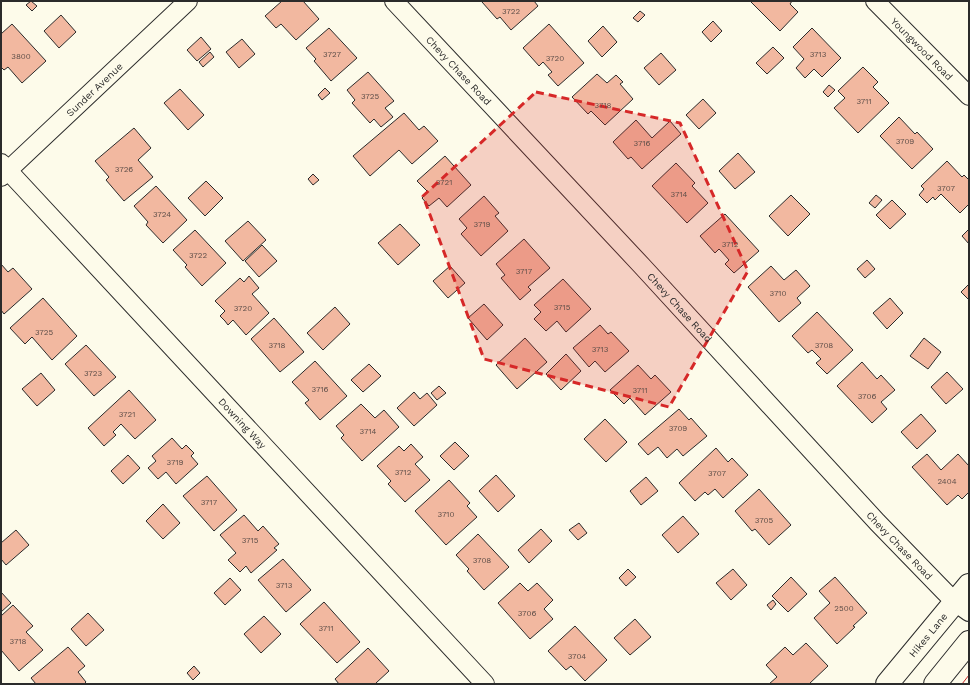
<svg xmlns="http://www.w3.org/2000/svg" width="970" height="685" viewBox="0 0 970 685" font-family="'Work Sans',sans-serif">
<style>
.building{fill:#f2b8a0;stroke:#2b2b2b}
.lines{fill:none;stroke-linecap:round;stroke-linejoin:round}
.minor-casing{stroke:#2b2b2b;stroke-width:20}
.secondary-casing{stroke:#2b2b2b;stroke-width:24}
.minor{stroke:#fdfbea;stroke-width:18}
.secondary{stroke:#fdfbea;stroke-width:22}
.power{stroke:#c62828;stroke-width:1;stroke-dasharray:14 3 2 3;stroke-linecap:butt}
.marked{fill:#d62828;fill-opacity:0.2;stroke:#d62828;stroke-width:3;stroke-dasharray:8 5;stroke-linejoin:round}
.labels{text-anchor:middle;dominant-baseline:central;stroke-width:3;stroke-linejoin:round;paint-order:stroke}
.number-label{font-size:8px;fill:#5d4e48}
.street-label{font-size:10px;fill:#2b2b2b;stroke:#fdfbea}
</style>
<rect width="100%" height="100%" fill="#fdfbea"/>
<g class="building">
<polygon points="31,1 37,6 32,11 26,5"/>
<polygon points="282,1 303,1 319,19 296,40 281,24 276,28 265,16"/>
<polygon points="484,1 534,1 538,6 511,30 500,17 497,19 482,2"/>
<polygon points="750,1 792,1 790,4 798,12 780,31"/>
<polygon points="640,11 645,15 638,22 633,18"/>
<polygon points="61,15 76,32 59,48 44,31"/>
<polygon points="713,21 722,31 711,42 702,32"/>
<polygon points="12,24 46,61 22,83 8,67 4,70 1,67 1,34"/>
<polygon points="549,24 584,63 558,86 548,75 552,72 543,62 539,66 523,48"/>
<polygon points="603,26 617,42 602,57 588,41"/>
<polygon points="329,28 357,58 331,81 314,61 316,59 306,48"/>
<polygon points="812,28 841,58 822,77 814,69 805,78 796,68 804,59 793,47"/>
<polygon points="201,37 211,49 197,61 187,50"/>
<polygon points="242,39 255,54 239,68 226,52"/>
<polygon points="773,47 784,58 767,74 756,63"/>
<polygon points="210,52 214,57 203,67 199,62"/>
<polygon points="661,53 676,70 659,85 644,68"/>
<polygon points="863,67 878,82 873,87 889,103 858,133 834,108 845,98 838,91"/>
<polygon points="368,72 394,101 385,108 393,117 381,127 374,119 370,123 352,103 355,100 347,90"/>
<polygon points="597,74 607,83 616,75 623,82 620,84 633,99 605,125 591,111 588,114 572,97"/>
<polygon points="829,85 835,90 828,97 823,92"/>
<polygon points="325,88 330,93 322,100 318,95"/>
<polygon points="180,89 204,115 188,130 164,103"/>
<polygon points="703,99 716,113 699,129 686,115"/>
<polygon points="404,113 419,130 424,126 438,141 412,164 399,150 370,176 353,156"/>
<polygon points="899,117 915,134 917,132 933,149 912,169 880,136"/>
<polygon points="636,120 652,138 670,121 681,134 642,169 631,157 628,159 613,142"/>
<polygon points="134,128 151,148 138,160 153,177 124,201 106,180 109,177 95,161"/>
<polygon points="738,153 755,172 735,189 719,171"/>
<polygon points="445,156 471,185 447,207 439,198 429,206 422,198 428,192 417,181"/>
<polygon points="947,161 962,177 964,175 969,180 969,204 960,213 941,194 935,200 933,197 927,203 919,195 924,189 921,186"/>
<polygon points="676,163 695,183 692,186 708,203 687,223 652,186"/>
<polygon points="313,174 319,180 313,185 308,179"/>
<polygon points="206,181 223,198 205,216 188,198"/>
<polygon points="156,186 187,220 163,243 146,225 148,222 134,206"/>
<polygon points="791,195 810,214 788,236 769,216"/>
<polygon points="876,195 882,200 875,208 869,203"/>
<polygon points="484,196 499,213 495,216 508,231 481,256 461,234 467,228 459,219"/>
<polygon points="892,200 906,214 890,229 876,215"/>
<polygon points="725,214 759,251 734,273 725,264 729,260 721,251 719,249 715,253 700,236"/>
<polygon points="248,221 266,240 243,261 225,241"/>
<polygon points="400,224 420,245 398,265 378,243"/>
<polygon points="969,229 969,244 962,236"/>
<polygon points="195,230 226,263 202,286 185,267 187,265 173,250"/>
<polygon points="524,239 550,268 528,287 531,290 520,300 501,278 505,275 496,264"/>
<polygon points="262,245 277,261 259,277 245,261"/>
<polygon points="867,260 875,269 865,278 857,269"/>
<polygon points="1,264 8,272 13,268 32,289 4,314 1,310"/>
<polygon points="450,266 465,283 448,298 433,281"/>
<polygon points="771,266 784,280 796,270 810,286 797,298 801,303 779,322 748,287"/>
<polygon points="249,276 259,288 252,294 269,313 246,335 233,320 228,325 225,321 220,316 225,311 215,301 240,278 244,282"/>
<polygon points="563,279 591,309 566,332 557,321 546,331 534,319 541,312 534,305"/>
<polygon points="969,284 969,298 968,299 961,292"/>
<polygon points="43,298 77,336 52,360 32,337 25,344 10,328"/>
<polygon points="890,298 903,313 887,329 873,313"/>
<polygon points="484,304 503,325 487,340 468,318"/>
<polygon points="335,307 350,324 323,350 307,333"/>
<polygon points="817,312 853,350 827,374 816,363 821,359 812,350 808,353 792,336"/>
<polygon points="274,318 304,352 280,372 251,339"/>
<polygon points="600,325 608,334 611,332 629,351 605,372 595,361 589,367 573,348"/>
<polygon points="525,338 547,362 517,389 496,365"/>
<polygon points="924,338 941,352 928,369 910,356"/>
<polygon points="86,345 116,377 94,396 65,364"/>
<polygon points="566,354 581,371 561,390 546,374"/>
<polygon points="315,361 347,396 320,420 305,403 309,400 292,382"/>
<polygon points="862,362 877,379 881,375 895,390 881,402 887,409 872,423 837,386"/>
<polygon points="369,364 381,376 363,392 351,380"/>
<polygon points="638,365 651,379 655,375 671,392 645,415 630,398 624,404 610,390"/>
<polygon points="947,372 963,389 946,404 931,387"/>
<polygon points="41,373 55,390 37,406 22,389"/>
<polygon points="439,386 446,393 437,400 431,393"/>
<polygon points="129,390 156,420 135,439 121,424 113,432 116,435 104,446 88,428"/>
<polygon points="414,392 420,399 427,393 437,405 414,426 397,408"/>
<polygon points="361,404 375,418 384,410 399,427 362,461 341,438 344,435 336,426"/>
<polygon points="679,409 689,420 691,418 707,436 683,456 677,449 667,458 658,447 648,455 638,444"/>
<polygon points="921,414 936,431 917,449 901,432"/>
<polygon points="605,419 627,442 606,462 584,439"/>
<polygon points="172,438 182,449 186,445 194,453 191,456 198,464 176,484 166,472 158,479 148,468 156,461 152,456"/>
<polygon points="455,442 469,456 454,470 440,456"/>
<polygon points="411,444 423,457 415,464 430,480 405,502 388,484 391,481 377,466 399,446 404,451"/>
<polygon points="716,448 728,462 732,458 748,475 723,498 715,489 708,495 705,492 695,501 679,483"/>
<polygon points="927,454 941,470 958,454 969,466 969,492 962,499 958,495 947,505 912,467"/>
<polygon points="128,455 140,468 123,484 111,471"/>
<polygon points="496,475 515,496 498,512 479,491"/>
<polygon points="207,476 237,510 214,531 183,496"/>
<polygon points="646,477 658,491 641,505 630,491"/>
<polygon points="449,480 470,503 467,506 477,517 446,545 415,511"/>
<polygon points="759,489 791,525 769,545 755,529 752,531 735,511"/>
<polygon points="163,504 180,523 163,539 146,521"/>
<polygon points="244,515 258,531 263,526 279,544 274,548 277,550 251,573 246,566 240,572 228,560 236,553 220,535"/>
<polygon points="683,516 699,534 678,553 662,535"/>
<polygon points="579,523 587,533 578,540 569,530"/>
<polygon points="541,529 552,541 529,563 518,550"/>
<polygon points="16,530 29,545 6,565 1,559 1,543"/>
<polygon points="478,534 509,567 484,590 467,571 469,569 456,555"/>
<polygon points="283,559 311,590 286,612 258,580"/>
<polygon points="628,569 636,577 626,586 619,578"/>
<polygon points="733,569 747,585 731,600 716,583"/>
<polygon points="791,577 807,594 788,612 772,596"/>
<polygon points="835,577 867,613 853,626 855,627 837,644 814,618 830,603 819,591"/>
<polygon points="230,578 241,590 225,605 214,593"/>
<polygon points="520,583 528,591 537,583 553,600 544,609 553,619 530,639 498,603"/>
<polygon points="1,592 11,603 1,612"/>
<polygon points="773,600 776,604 771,610 767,605"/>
<polygon points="324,602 360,642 337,663 300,624"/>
<polygon points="13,605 33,626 26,632 43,650 19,671 1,650 1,616"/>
<polygon points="88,613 104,630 86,646 71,629"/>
<polygon points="264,616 281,634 261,653 244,634"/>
<polygon points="635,619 651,637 630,655 614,638"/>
<polygon points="575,626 607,660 585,681 571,666 566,670 548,651"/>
<polygon points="806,643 828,666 809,684 769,684 777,677 766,665 785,647 793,655"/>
<polygon points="68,647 85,666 78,672 86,682 84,684 36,684 31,678"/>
<polygon points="368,648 389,671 376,683 377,684 339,684 335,679"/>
<polygon points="194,666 200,673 193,680 187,673"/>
</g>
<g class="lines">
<g class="minor-casing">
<g id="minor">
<path id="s1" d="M394,1l248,265 235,256 67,69 11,11 14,10"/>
<path id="s2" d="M875,1l94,95"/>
<path id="s3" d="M1,163l484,521"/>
<path id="s4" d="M1,177l187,-176"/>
</g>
</g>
<g class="secondary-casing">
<g id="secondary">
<path id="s5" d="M887,684l82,-99"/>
<polyline points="935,684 969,642"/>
</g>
</g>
<use href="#minor" class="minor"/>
<use href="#secondary" class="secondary"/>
<polyline class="power" points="962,684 969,675"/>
</g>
<path class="marked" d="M536,92l144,31 68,148 -79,136 -185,-48 -61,-163z"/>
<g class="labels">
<g class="number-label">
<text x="511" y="11">3722</text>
<text x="332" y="54">3727</text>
<text x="818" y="54">3713</text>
<text x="21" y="56">3800</text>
<text x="555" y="58">3720</text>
<text x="370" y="96">3725</text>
<text x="864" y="101">3711</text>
<text x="603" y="105">3718</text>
<text x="905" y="141">3709</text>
<text x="642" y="143">3716</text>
<text x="124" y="169">3726</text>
<text x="444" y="182">3721</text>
<text x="946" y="188">3707</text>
<text x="679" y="194">3714</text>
<text x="162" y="214">3724</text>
<text x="482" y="224">3719</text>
<text x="730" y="244">3712</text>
<text x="198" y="255">3722</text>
<text x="524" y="271">3717</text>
<text x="778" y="293">3710</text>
<text x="562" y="307">3715</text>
<text x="243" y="308">3720</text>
<text x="44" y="332">3725</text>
<text x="277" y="345">3718</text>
<text x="824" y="345">3708</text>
<text x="600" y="349">3713</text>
<text x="93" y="373">3723</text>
<text x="320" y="389">3716</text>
<text x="640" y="390">3711</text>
<text x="867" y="396">3706</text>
<text x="127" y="414">3721</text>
<text x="678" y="428">3709</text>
<text x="368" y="431">3714</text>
<text x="175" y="462">3719</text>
<text x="403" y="472">3712</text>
<text x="717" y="473">3707</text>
<text x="947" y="481">2404</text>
<text x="209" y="502">3717</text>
<text x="446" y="514">3710</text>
<text x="764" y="520">3705</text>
<text x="250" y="540">3715</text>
<text x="482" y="560">3708</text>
<text x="284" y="585">3713</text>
<text x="844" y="608">2500</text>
<text x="527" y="613">3706</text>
<text x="326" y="628">3711</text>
<text x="18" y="641">3718</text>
<text x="577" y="656">3704</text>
</g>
<g class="street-label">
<text stroke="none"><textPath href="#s2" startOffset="67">Youngwood Road</textPath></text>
<text stroke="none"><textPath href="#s1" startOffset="95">Chevy Chase Road</textPath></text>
<text stroke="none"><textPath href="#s4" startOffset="128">Sunder Avenue</textPath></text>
<text stroke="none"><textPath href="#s1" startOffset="419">Chevy Chase Road</textPath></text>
<text stroke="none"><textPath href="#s3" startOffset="355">Downing Way</textPath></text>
<text stroke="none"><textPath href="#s1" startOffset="743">Chevy Chase Road</textPath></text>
<text stroke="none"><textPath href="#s5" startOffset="64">Hikes Lane</textPath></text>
</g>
</g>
<rect width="970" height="685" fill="none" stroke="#2b2b2b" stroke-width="4"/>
</svg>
